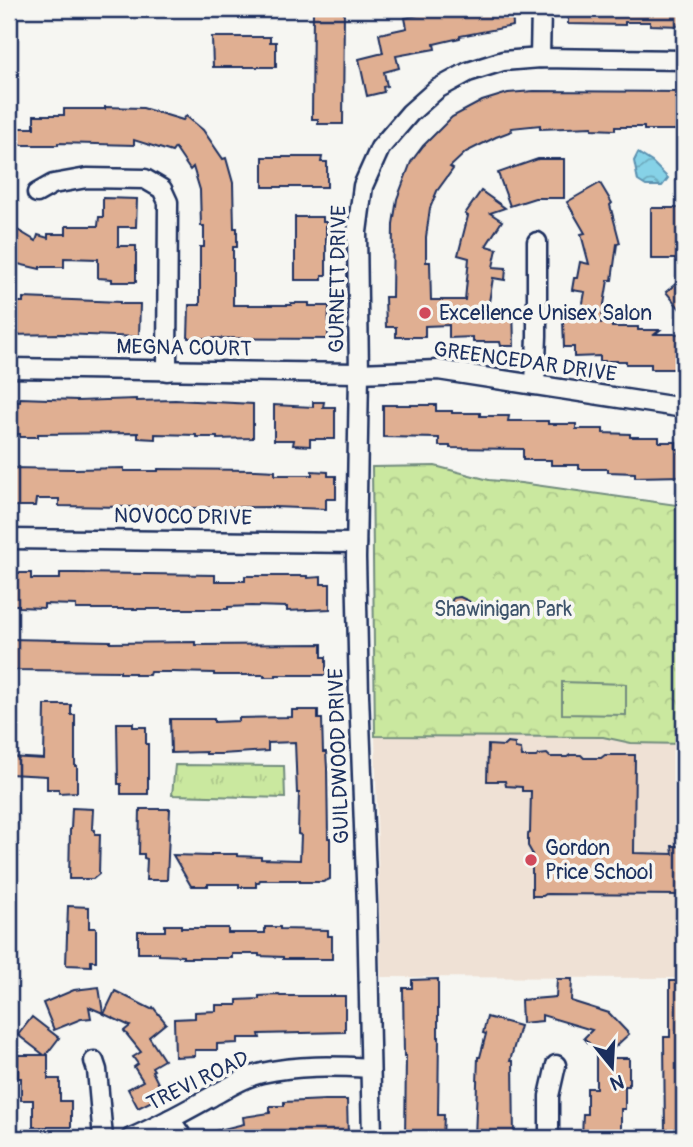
<svg xmlns="http://www.w3.org/2000/svg" width="693" height="1147" viewBox="0 0 693 1147" font-family="Pangolin,sans-serif">
<style>
.built{fill:#efe1d5}
.grass{fill:url(#grass-tufts);stroke:#728c7e;stroke-width:2}
.forest{fill:url(#forest-crowns);stroke:#728c7e;stroke-width:2}
.garden{fill:#cae89f;stroke:#728c7e;stroke-width:2}
.water{fill:url(#water-waves);stroke:#5b91b0;stroke-width:2}
.building{fill:#e0af92;stroke:#1b2f5e;stroke-width:2}
.lines{fill:none;stroke-linecap:round;stroke-linejoin:round}
.minor-casing{stroke:#1b2f5e;stroke-width:23}
.minor{stroke:#f6f6f2;stroke-width:18}
.poi-dot{fill:#d1495b;stroke:#f6f6f2;stroke-width:2.5}
.labels{text-anchor:middle;dominant-baseline:central;stroke-width:7;stroke-linejoin:round;paint-order:stroke}
.street-label{font-size:21px;fill:#1b2f5e;stroke:#f6f6f2}
.poi-label{font-size:21px;fill:#1b2f5e;stroke:#f6f6f2;text-anchor:start}
.park-label{font-size:21px;fill:#3e546b;stroke:#f6f6f2}
</style>
<defs>
<pattern id="grass-tufts" width="24" height="20" patternUnits="userSpaceOnUse" patternTransform="scale(1.75)"><rect width="24" height="20" fill="#cae89f"/><path d="M3 7l-1-3M5 7V3M7 7l1-3M15 17l-1-3M17 17v-4M19 17l1-3" fill="none" stroke="#adc78b"/></pattern>
<pattern id="forest-crowns" width="20" height="18" patternUnits="userSpaceOnUse" patternTransform="scale(1.75)"><rect width="20" height="18" fill="#cae89f"/><path d="M2 6a3 3 0 1 1 6 0M12 15a3 3 0 1 1 6 0" fill="none" stroke="#adc78b"/></pattern>
<pattern id="water-waves" width="16" height="10" patternUnits="userSpaceOnUse" patternTransform="scale(1.75)"><rect width="16" height="10" fill="#86d2e7"/><path d="M0 5q4-4 8 0t8 0" fill="none" stroke="#6dabbe"/></pattern>
</defs>
<rect width="100%" height="100%" fill="#f6f6f2"/>
<filter id="ink" filterUnits="userSpaceOnUse"><feTurbulence type="fractalNoise" baseFrequency=".0143" numOctaves="2"/><feDisplacementMap in="SourceGraphic" scale="14" xChannelSelector="R" yChannelSelector="G"/><feConvolveMatrix kernelMatrix="1 2 1 2 8 2 1 2 1" color-interpolation-filters="sRGB"/></filter>
<g filter="url(#ink)">
<polygon class="built" points="375,736 603,737 631,743 684,744 684,978 381,977"/>
<polygon class="grass" points="175,765 284,766 285,798 172,795"/>
<polygon class="forest" points="435,466 489,480 521,483 684,506 684,744 631,743 603,737 375,736 372,467"/>
<polygon class="garden" points="562,682 626,684 626,715 562,714"/>
<polygon class="water" points="638,153 652,162 668,178 662,186 646,186 638,181 634,161"/>
<g class="building">
<polygon points="313,9 344,9 343,124 318,124 318,119 312,119"/>
<polygon points="430,9 512,9 513,26 460,36 460,38 434,44 435,49 396,56 399,68 384,72 387,86 383,87 384,92 367,96 359,59 383,53 379,34 407,28 405,18 431,12"/>
<polygon points="568,9 684,9 684,20 681,20 681,26 650,25 650,22 625,22 625,25 568,24"/>
<polygon points="212,37 270,37 270,42 276,42 276,67 213,67"/>
<polygon points="534,91 684,92 684,130 644,130 644,127 615,127 615,130 592,129 592,127 540,129 540,125 511,128 512,131 496,137 466,152 450,167 453,169 437,191 430,208 426,237 426,262 430,262 431,300 465,300 469,258 458,255 468,216 465,214 481,191 505,208 490,213 502,221 486,246 497,249 493,267 506,268 505,280 493,278 488,308 513,307 514,346 501,346 500,342 473,342 473,337 449,338 449,325 425,326 425,337 396,337 396,327 386,327 385,297 392,297 393,224 397,199 411,162 423,146 452,117 482,101 508,93"/>
<polygon points="105,107 143,108 183,120 186,116 203,130 223,159 226,158 233,183 234,228 237,228 237,247 233,247 233,305 291,305 291,303 309,303 309,306 329,306 328,339 188,338 189,305 200,305 200,247 204,247 204,226 201,226 200,190 193,167 190,170 175,148 172,152 134,140 134,145 58,143 58,145 9,145 9,132 11,132 11,128 34,128 34,115 64,115 64,109 105,109"/>
<polygon points="263,157 322,157 321,162 327,162 327,187 263,187"/>
<polygon points="538,159 564,159 564,198 535,198 510,206 498,173"/>
<polygon points="600,183 612,203 610,205 620,243 617,244 612,280 608,280 601,323 612,323 612,327 638,327 638,330 660,330 655,334 684,334 684,369 651,369 651,364 626,364 626,361 600,361 600,356 574,357 574,347 564,347 563,320 580,319 585,292 572,290 574,278 577,278 580,262 589,264 581,234 585,233 567,202"/>
<polygon points="103,198 137,199 136,227 118,227 118,246 136,246 136,282 112,282 112,279 98,278 98,259 64,258 64,267 40,267 40,269 9,262 9,225 36,241 38,235 48,238 48,234 66,234 66,226 98,226 99,217 103,217"/>
<rect x="651" y="208" width="33" height="51"/>
<polygon points="295,217 323,217 323,222 326,222 326,275 322,275 322,280 295,280"/>
<polygon points="684,277 684,314 666,292"/>
<polygon points="23,298 120,302 120,304 140,304 139,337 62,334 9,335 9,302 23,302"/>
<polygon points="20,398 77,400 77,401 136,399 136,401 175,400 253,404 253,438 217,439 217,437 196,437 196,435 155,434 155,439 138,438 138,433 38,434 38,437 20,437 20,434 9,434 9,401 20,402"/>
<polygon points="313,402 324,402 323,407 335,407 335,439 310,439 310,446 293,445 294,440 274,440 274,405 313,407"/>
<polygon points="383,405 436,405 436,411 452,411 452,413 480,413 480,416 509,416 508,421 548,421 548,424 576,424 576,429 603,429 603,433 630,434 630,437 659,437 659,442 676,442 676,449 679,449 679,453 684,453 684,476 635,477 635,473 608,472 608,469 579,469 579,465 551,465 551,460 523,460 523,449 450,448 450,446 439,446 439,438 383,437"/>
<polygon points="9,468 75,469 124,468 124,471 158,471 158,469 256,470 275,471 275,475 312,475 312,471 328,472 328,476 336,476 336,499 326,499 326,509 273,507 193,508 59,506 59,499 36,499 35,506 9,506"/>
<polygon points="9,573 31,573 31,579 60,579 60,573 76,573 215,575 215,581 245,581 245,576 307,576 307,578 321,577 321,584 330,584 330,609 287,611 287,607 251,606 228,607 228,609 76,609 76,605 44,604 44,608 19,607 19,605 9,605"/>
<polygon points="460,597 469,601 473,607 471,613 463,615 454,611 450,605 453,598"/>
<polygon points="9,639 110,641 110,643 195,642 195,645 322,644 322,657 326,657 326,675 276,675 276,677 264,677 264,675 214,675 214,673 172,672 150,672 149,675 135,675 135,673 120,673 120,671 11,670 11,666 9,666"/>
<polygon points="45,705 71,705 71,715 75,715 75,766 77,766 77,792 59,793 59,789 47,789 47,776 9,774 9,757 44,759"/>
<polygon points="292,710 318,710 318,719 322,719 323,752 326,752 327,768 328,838 330,838 330,879 323,882 300,882 300,880 260,880 259,882 256,882 256,887 239,887 239,884 208,884 208,886 191,886 173,855 211,856 211,854 237,854 237,856 261,857 261,859 300,860 301,835 298,834 299,793 297,793 295,742 268,743 268,751 221,754 206,754 206,752 171,753 170,719 214,719 214,722 239,721 239,718 292,717"/>
<polygon points="117,723 133,723 133,727 146,727 146,744 148,744 148,794 121,794 121,784 118,784"/>
<polygon points="507,743 515,744 515,748 521,749 522,757 536,757 539,755 547,754 550,757 567,757 570,755 581,755 584,758 601,758 605,755 635,755 634,853 673,854 672,846 684,846 684,895 546,894 543,896 532,896 532,853 528,846 528,834 530,833 531,791 522,791 522,787 506,786 505,781 487,781 488,745 504,746"/>
<polygon points="72,808 93,809 92,829 95,830 95,834 100,834 99,874 93,879 69,879 70,829 71,829"/>
<polygon points="140,809 170,809 167,880 146,880 147,859 144,858 144,854 139,854"/>
<polygon points="68,906 89,907 89,928 96,928 96,961 91,961 91,966 66,965"/>
<polygon points="165,925 181,925 181,928 228,928 228,933 265,933 265,927 280,927 280,929 328,930 328,936 332,936 332,959 283,959 283,957 259,956 259,954 232,954 232,958 183,958 183,956 159,955 159,953 138,953 138,931 165,931"/>
<polygon points="438,979 438,1037 439,1037 438,1115 444,1115 443,1138 405,1138 406,1056 404,1056 403,988 412,988 412,980"/>
<polygon points="557,979 572,979 571,1001 609,1013 629,1034 603,1058 629,1058 629,1086 625,1086 625,1109 621,1109 621,1136 582,1137 583,1114 587,1114 587,1088 596,1088 596,1051 584,1038 592,1030 542,1015 542,1021 522,1023 521,1000 556,997"/>
<polygon points="670,981 684,981 684,1137 665,1136 664,1037 670,1037"/>
<polygon points="99,987 103,1013 89,1007 91,1018 81,1019 54,1030 43,1003 74,990"/>
<polygon points="115,991 151,1009 153,1007 166,1023 149,1037 164,1060 152,1067 154,1070 152,1071 164,1095 138,1108 128,1089 143,1081 134,1067 138,1064 133,1057 141,1052 124,1031 130,1026 104,1014"/>
<polygon points="279,995 280,996 345,996 345,1032 259,1034 260,1038 238,1038 238,1043 217,1044 217,1050 195,1050 195,1056 175,1057 174,1019 195,1018 195,1012 216,1011 216,1005 237,1005 237,1000 259,999 259,996"/>
<polygon points="32,1017 59,1038 46,1055 48,1055 48,1079 60,1079 60,1101 71,1101 71,1127 33,1127 33,1100 21,1100 21,1078 18,1078 18,1055 44,1055 18,1035"/>
<polygon points="487,1017 520,1026 510,1061 513,1061 514,1138 475,1138 478,1057 480,1057 486,1034 483,1033"/>
<polygon points="325,1100 347,1100 348,1137 202,1138 202,1134 244,1124 243,1117 270,1113 270,1106 284,1106 284,1102"/>
</g>
<g class="lines">
<g class="minor-casing">
<g id="minor">
<polyline points="540,58 541,9"/>
<polyline points="37,193 53,184 87,178 145,179 162,189 168,202 167,371"/>
<polyline points="9,368 359,373 438,370 684,408"/>
<polyline points="535,385 537,336 537,242"/>
<polyline points="9,539 356,543"/>
<polyline points="94,1061 97,1070 103,1138"/>
<polyline points="170,1119 183,1138"/>
<path d="M131,1138c30,-13 58,-29 87,-45 13,-7 29,-17 44,-20 35,-8 72,-7 108,-5"/>
<polyline points="372,1138 367,905 359,695 356,558 359,373 357,232 363,186 380,148 410,113 437,89 468,72 503,61 540,58 684,60"/>
<polyline points="549,1138 549,1096 556,1065"/>
</g>
</g>
<use href="#minor" class="minor"/>
</g>
</g>
<g class="poi-dot">
<circle cx="425" cy="313" r="7"/>
<circle cx="531" cy="860" r="7"/>
</g>
<g class="labels">
<g class="street-label">
<text transform="translate(338 279) rotate(-89)">GURNETT DRIVE</text>
<text transform="translate(184 348) rotate(1)">MEGNA COURT</text>
<text transform="translate(525 362) rotate(8)">GREENCEDAR DRIVE</text>
<text transform="translate(183 517) rotate(1)">NOVOCO DRIVE</text>
<text transform="translate(339 756) rotate(-92)">GUILDWOOD DRIVE</text>
<text transform="translate(198 1081) rotate(-26)">TREVI ROAD</text>
</g>
<g class="poi-label">
<text x="439" y="313">Excellence Unisex Salon</text>
<text x="545" y="848">Gordon<tspan x="545" dy="24">Price School</tspan></text>
</g>
<g class="park-label">
<text x="503" y="609">Shawinigan Park</text>
</g>
</g>
<rect width="693" height="1147" fill="none" stroke="#f6f6f2" stroke-width="35"/>
<rect x="18" y="18" width="658" height="1112" fill="none" stroke="#1b2f5e" stroke-width="2.5" filter="url(#ink)"/>
<g transform="translate(612 1067) rotate(162)" stroke="#f6f6f2" stroke-width="5" paint-order="stroke">
<path d="M0-5L12 26L0 18L-12 26Z" fill="#1b2f5e"/>
<text y="-10" font-size="19" font-weight="bold" text-anchor="middle" fill="#1b2f5e">N</text>
</g>
</svg>
